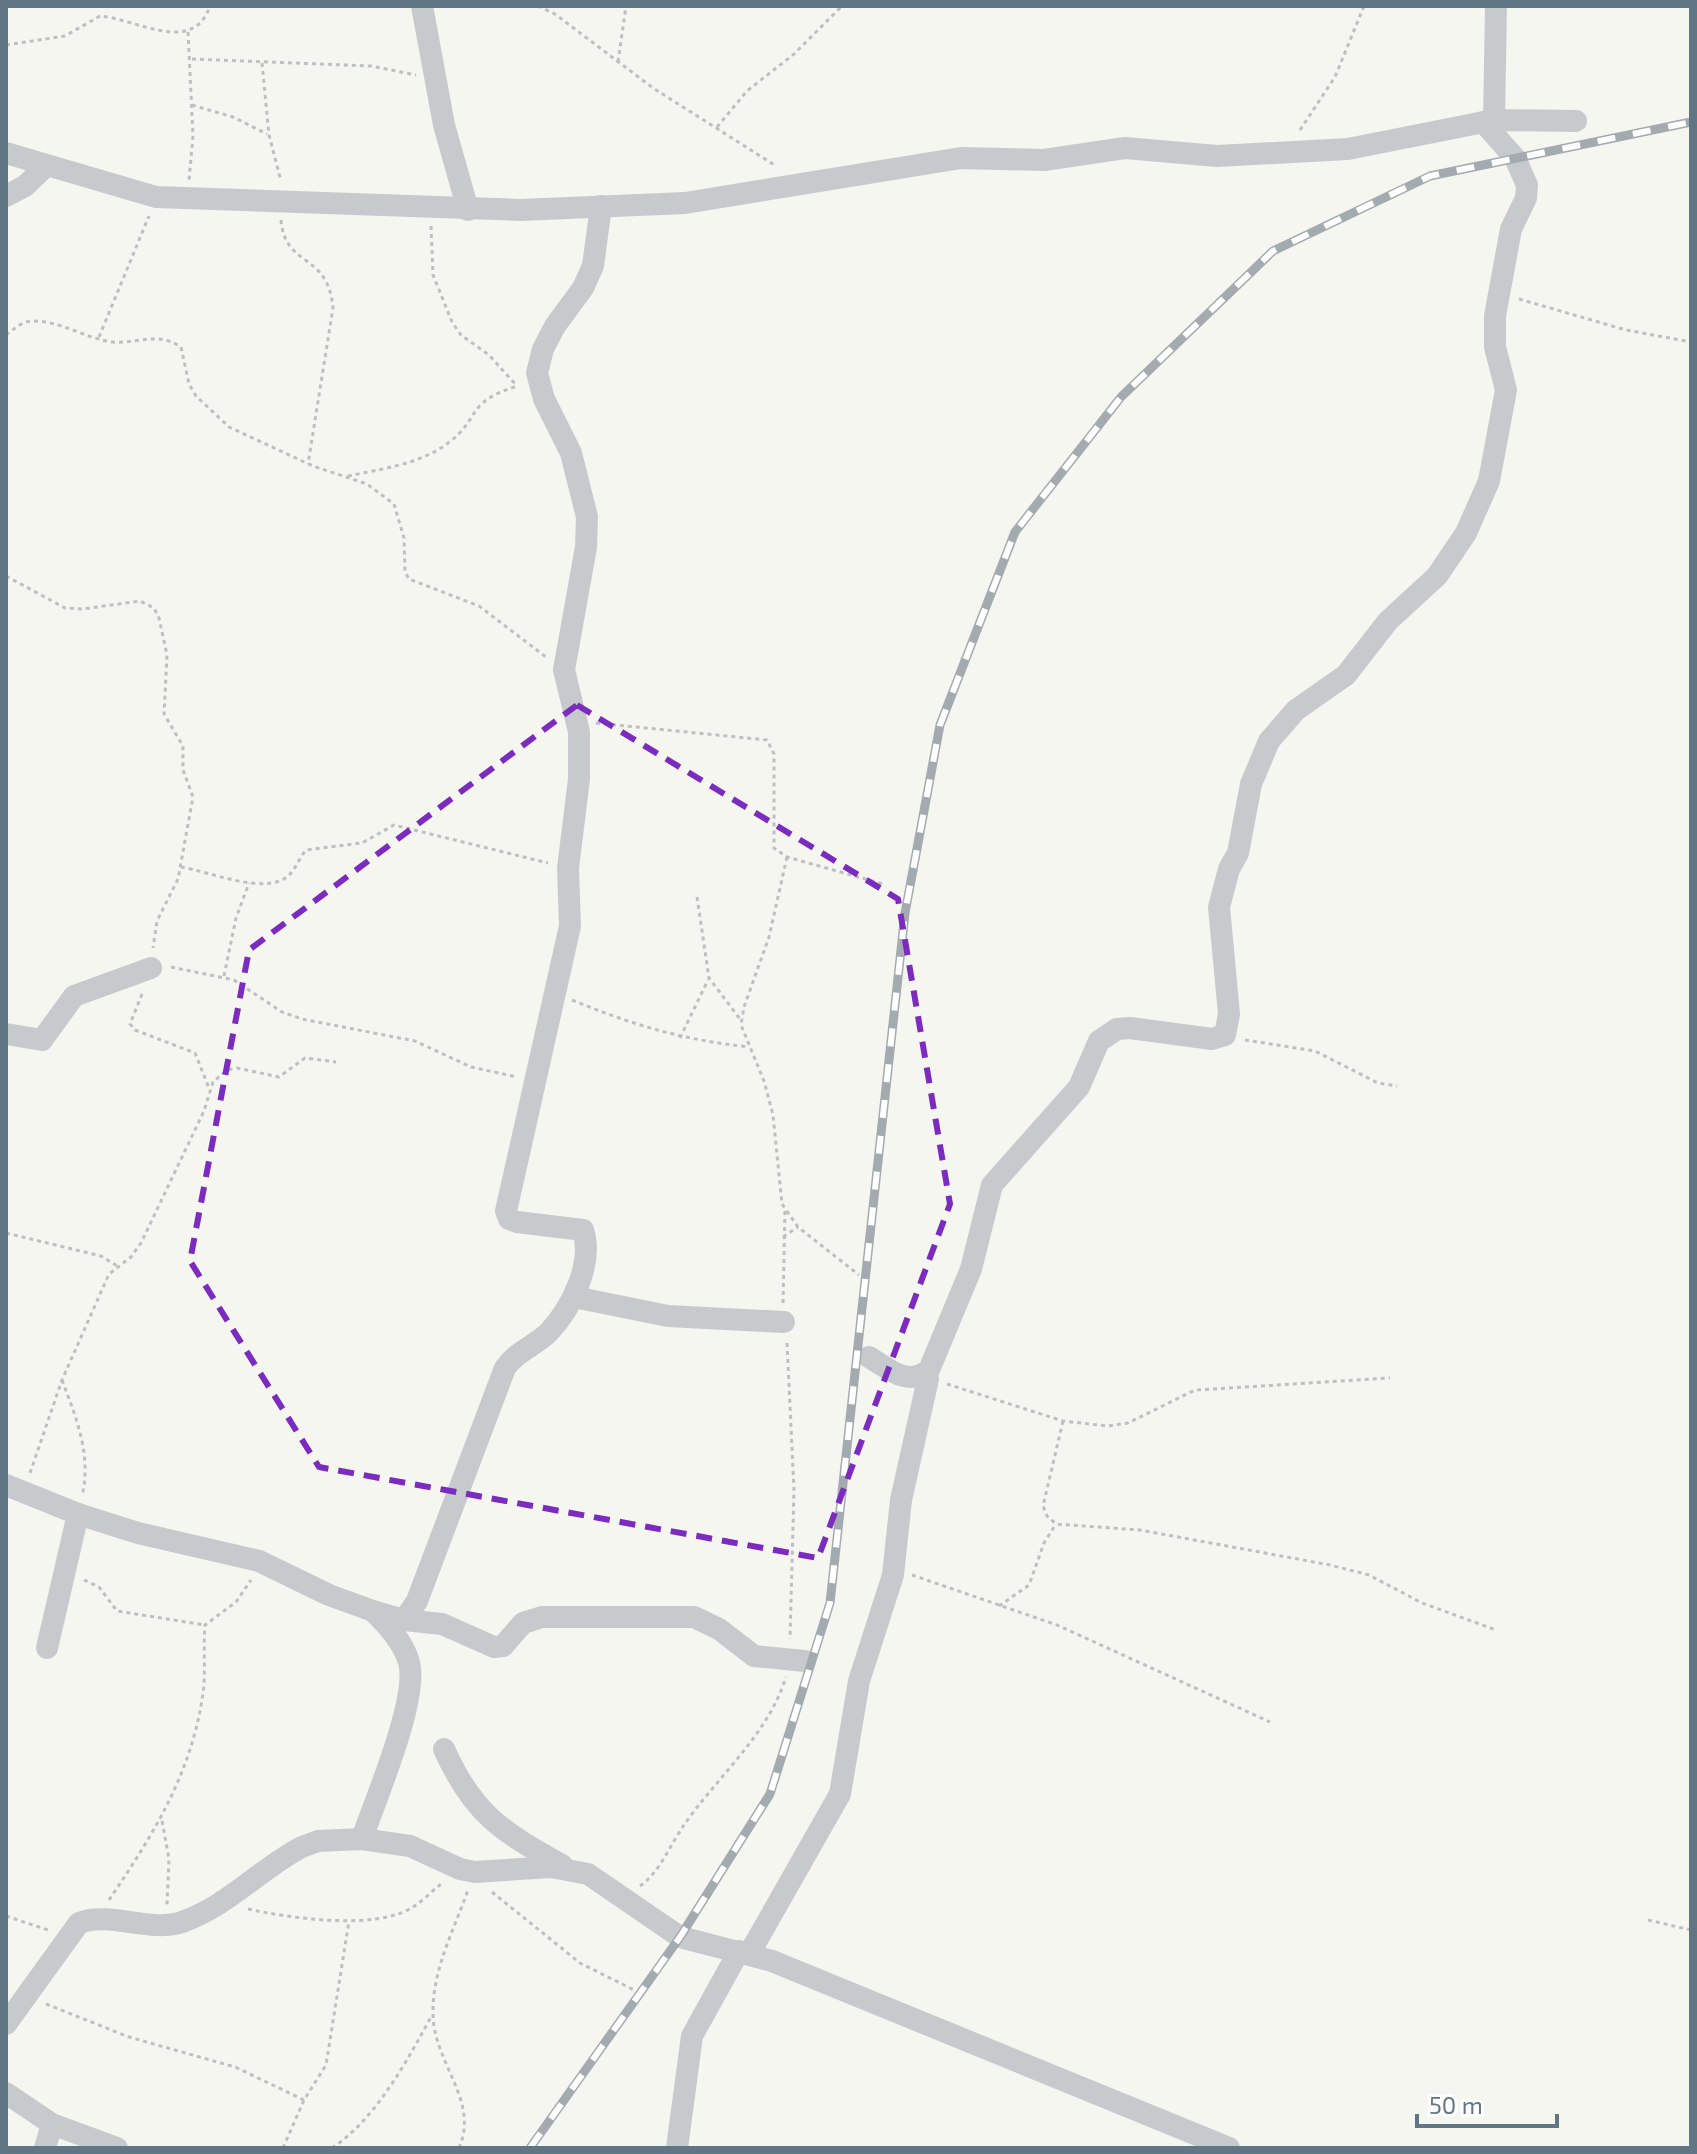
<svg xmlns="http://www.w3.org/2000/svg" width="1697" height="2154" viewBox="0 0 1697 2154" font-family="'Exo 2',sans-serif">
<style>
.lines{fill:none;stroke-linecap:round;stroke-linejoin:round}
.path{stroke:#bdc0c2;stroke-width:3;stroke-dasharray:4 4;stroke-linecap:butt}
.street{stroke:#c7cacd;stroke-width:22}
.rail-casing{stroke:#a4abb0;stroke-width:9}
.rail{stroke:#fff;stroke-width:6;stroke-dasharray:18;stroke-linecap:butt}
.marked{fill:none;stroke:#7b2cbf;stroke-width:6;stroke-dasharray:16 10;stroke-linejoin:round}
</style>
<rect width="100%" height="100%" fill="#f6f6f1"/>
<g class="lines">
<g class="path">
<polyline points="538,6 555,14 653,88 776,166"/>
<polyline points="188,32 193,136 189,180"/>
<path d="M6,45l59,-9 35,-20c37,3 93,40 110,-10"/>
<polyline points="192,59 371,66 416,75"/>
<polyline points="618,62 626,6"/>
<polyline points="262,63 269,135 281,181"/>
<polyline points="192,105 233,117 267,134"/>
<polyline points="717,127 747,91 794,54 842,6"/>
<polyline points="1300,130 1335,77 1364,6"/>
<path d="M281,220c4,49 47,31 52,88l-25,156"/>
<polyline points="431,226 433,275 452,322 461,335 489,355 517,386"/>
<polyline points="1519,299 1626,330 1691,342"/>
<path d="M6,335c8,-6 16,-14 27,-14 29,0 53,18 80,21 25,2 44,-11 68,5l8,37 7,12 33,31 84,39 54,18 27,20 10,34 1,34 4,7 70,27 67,51"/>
<polyline points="99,337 149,216"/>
<path d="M348,476c33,-7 73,-12 100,-33 34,-25 16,-41 70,-57"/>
<polyline points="6,576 65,608 83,609 140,601 154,608 159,618 167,655 164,714 183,746 183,770 193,797 178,879 157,921 153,948"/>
<polyline points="596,723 767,740 774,754 774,848 787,857 883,884"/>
<polyline points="787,857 769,937 744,1007 741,1025 764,1081 773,1115 782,1204 798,1227 859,1275"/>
<path d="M181,867c27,4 84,29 107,9 8,-7 11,-18 18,-26l56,-7 32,-18 154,38"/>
<polyline points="697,897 709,978 740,1019"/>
<polyline points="171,967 234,980 282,1012 302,1019 415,1041 471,1067 517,1077"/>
<polyline points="224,976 236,918 249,883"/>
<polyline points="142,994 130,1024 135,1030 195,1053 209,1088"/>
<path d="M572,1000c61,25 111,40 177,47"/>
<polyline points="680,1038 708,980"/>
<polyline points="1245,1040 1315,1051 1378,1083 1397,1086"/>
<polyline points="6,1233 101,1256 119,1267"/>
<polyline points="783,1237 798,1227"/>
<polyline points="783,1303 785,1210"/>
<polyline points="787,1343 794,1490 790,1639"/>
<path d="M62,1380c14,37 30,76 20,116"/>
<polyline points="947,1384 1063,1421 1107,1426 1128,1423 1195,1390 1390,1378"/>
<polyline points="1063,1421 1043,1506 1047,1516 1056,1524 1140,1530 1330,1565 1369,1575 1422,1603 1496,1630"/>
<polyline points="30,1473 62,1380 109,1274 131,1257 141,1243 204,1111 213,1082 227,1070 237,1068 279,1077 305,1058 336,1062"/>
<polyline points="912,1575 1057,1625 1270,1722"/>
<polyline points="84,1580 99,1587 117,1611 205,1625"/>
<polyline points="999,1606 1029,1585 1044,1543 1056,1524"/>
<polyline points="162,1821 169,1859 167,1905"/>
<path d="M640,1886c20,-14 30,-41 44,-61 33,-48 84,-90 102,-148"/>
<polyline points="492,1892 580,1963 638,1992"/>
<path d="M109,1900c44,-65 83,-127 94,-207 3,-22 0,-45 2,-68l31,-23 15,-22"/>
<path d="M248,1909c41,9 128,22 165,-2 10,-6 19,-16 28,-23"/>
<polyline points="6,1916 48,1930"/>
<polyline points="1648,1920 1691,1930"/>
<polyline points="46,2004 129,2037 235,2067 304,2100"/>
<polyline points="283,2148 304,2100 326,2065 349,1921"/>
<path d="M332,2148c44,-29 75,-87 100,-133"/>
<path d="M459,2148c21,-47 -26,-86 -26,-134 -1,-44 21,-84 35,-124"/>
</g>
<g class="street">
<polyline points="422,6 444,125 468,210"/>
<polyline points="1494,120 1496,6"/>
<polyline points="6,153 156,197 521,210 685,203 961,158 1044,160 1125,148 1217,156 1348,149 1494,120 1576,121"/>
<polyline points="6,196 25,186 45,167"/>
<polyline points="6,1034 42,1040 74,996 151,968"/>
<polyline points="574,1297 668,1316 784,1322"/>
<path d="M869,1357c20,12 38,30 60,13l42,-101 21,-84 87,-98 20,-46 18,-12 13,-1 82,11 13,-4 4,-21 -10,-107 10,-38 9,-16 13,-69 18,-43 27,-31 50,-35 42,-54 49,-45 29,-43 23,-52 17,-91 -11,-43v-31l16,-87 15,-31 1,-13 -12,-27 -32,-36"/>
<polyline points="6,1485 78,1514 138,1533 259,1561 329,1595 373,1611 404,1620 442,1624 494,1647 503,1646 523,1623 542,1617 694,1617 719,1629 754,1656 805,1661"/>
<path d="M404,1620l13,-19 88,-233c12,-17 28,-21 43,-35 23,-24 46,-69 35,-103l-66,-8 -8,-3 -3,-8 64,-285 -2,-58 11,-89v-47l-15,-62 22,-123 1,-30 -16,-64 -27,-54 -7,-26 6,-24 12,-23 28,-38 10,-22 8,-60"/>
<polyline points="47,1648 78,1514"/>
<path d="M444,1749c29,65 57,82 118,116"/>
<path d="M362,1839c13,-39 57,-140 47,-177 -6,-20 -21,-36 -35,-50"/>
<polyline points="749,1954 840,1794 859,1681 893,1575 901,1500 928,1379"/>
<path d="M6,2024l73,-101c31,-12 70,10 103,-1 46,-16 79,-54 120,-75l16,-6 44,-2 48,7 50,23 15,3 76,-5 37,7 92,63 92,24 457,187"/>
<polyline points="6,2093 52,2124 117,2148"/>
<polyline points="45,2148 52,2124"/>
<polyline points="677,2148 692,2036 739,1951"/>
</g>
<g class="rail-casing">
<polyline id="rail" points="530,2148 680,1937 770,1794 830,1603 905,913 940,725 1015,532 1121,397 1273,251 1430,176 1691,122"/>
</g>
<use href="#rail" class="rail"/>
</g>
<path class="marked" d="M577,705l321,194 52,305 -132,354 -499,-91 -129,-206 59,-311z"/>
<rect width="1697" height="2154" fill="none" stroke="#617685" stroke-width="16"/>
<path d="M1417 2114v12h140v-12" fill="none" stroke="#617685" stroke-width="4"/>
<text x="1429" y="2114" font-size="24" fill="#617685" stroke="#ffffff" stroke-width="6" paint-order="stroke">50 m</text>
</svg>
